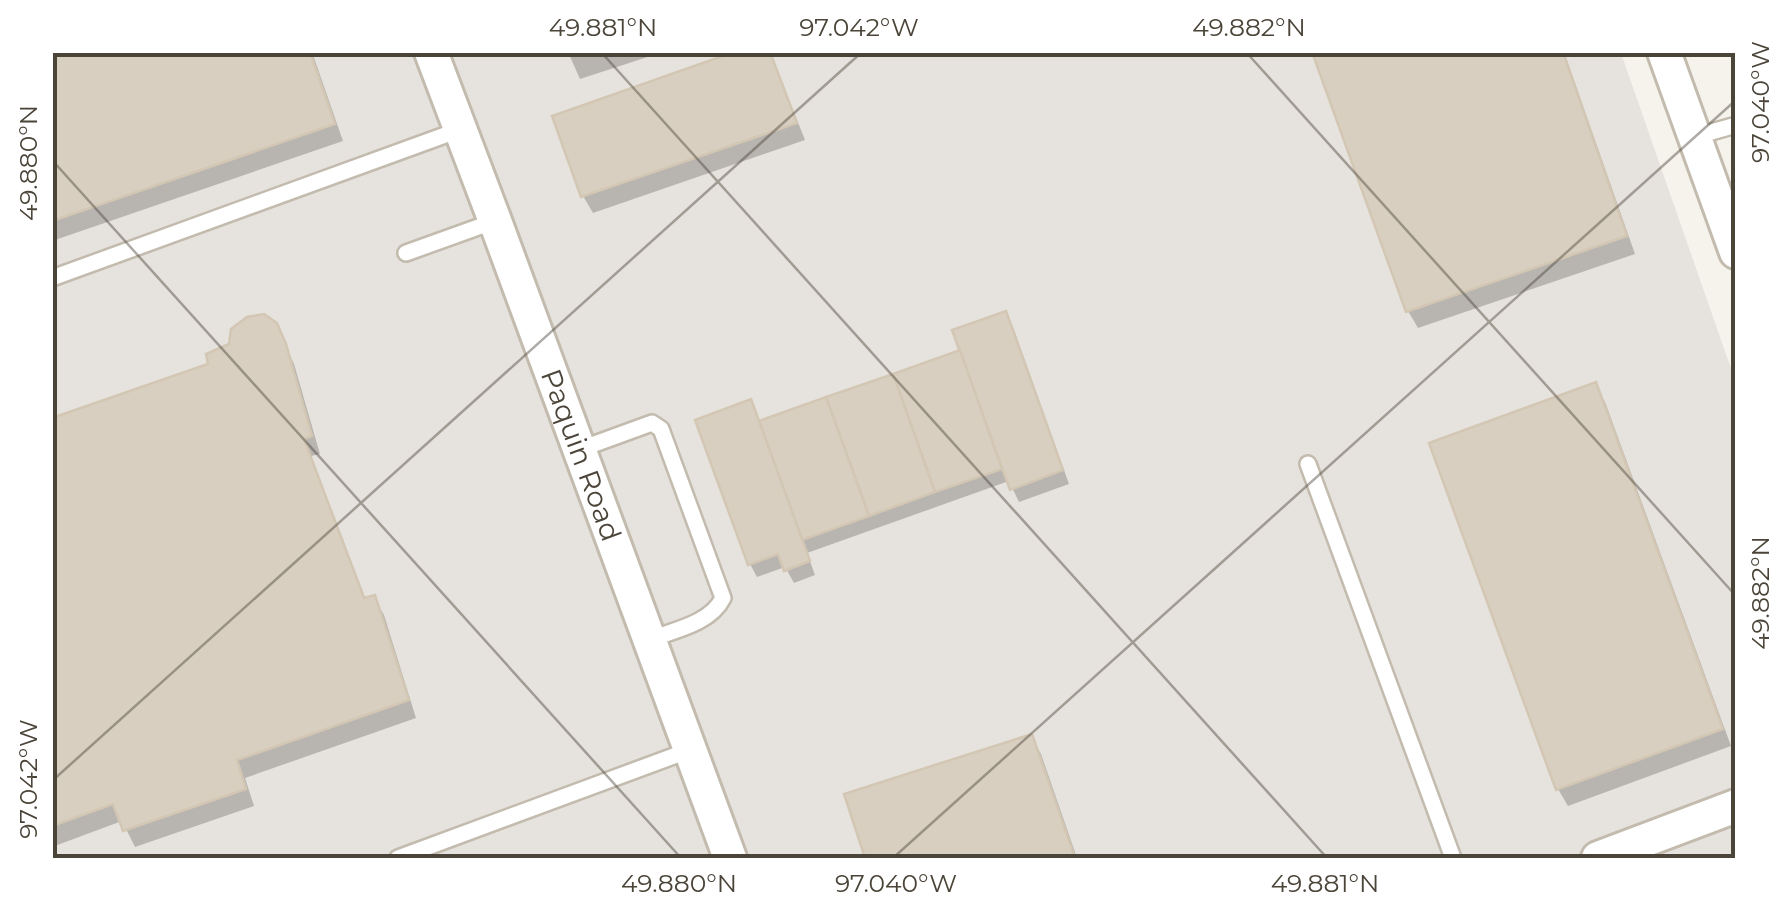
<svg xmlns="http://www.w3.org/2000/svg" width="1788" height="911" viewBox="0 0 1788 911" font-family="Montserrat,sans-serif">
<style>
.industrial{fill:#e6e2dd}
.shadow{fill:#0003}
.building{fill:#d8cfc1;stroke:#d3c7b4;stroke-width:2.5}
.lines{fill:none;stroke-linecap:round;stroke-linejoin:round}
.service-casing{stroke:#c2bbae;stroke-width:20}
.minor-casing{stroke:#c2bbae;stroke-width:38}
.service{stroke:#fff;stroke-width:15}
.minor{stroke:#fff;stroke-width:32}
.ticks{fill:none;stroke:#4b4439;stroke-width:2.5;stroke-opacity:0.45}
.labels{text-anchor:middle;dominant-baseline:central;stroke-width:8;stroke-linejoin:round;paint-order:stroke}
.street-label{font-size:28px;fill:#4b4439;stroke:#fff}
.neatline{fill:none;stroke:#4b4439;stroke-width:4}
.ticks-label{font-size:25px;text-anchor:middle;fill:#4b4439}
</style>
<rect width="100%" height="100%" fill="#f6f3ec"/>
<polygon class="industrial" points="52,53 1621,53 1735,380 1735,858 53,858"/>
<g class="shadow">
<polygon points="52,52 312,52 343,141 55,240 52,236"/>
<polygon points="568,52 663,52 580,79"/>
<polygon points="770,52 805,140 593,213 583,196"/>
<polygon points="1315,52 1564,52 1635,254 1418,328 1408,311"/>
<polygon points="1005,314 1013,327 1069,484 1019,502 1009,481 807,553 815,575 794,583 785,567 757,577 750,564 750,402 761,423 963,351"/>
<polygon points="275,325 294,364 320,454 311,456 366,600 374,598 384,615 416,718 245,778 254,806 135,847 122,821 52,847 52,420 211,365 231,346"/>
<polygon points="1595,385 1605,402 1731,746 1568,806 1558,789"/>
<polygon points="1031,737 1041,754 1077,858 868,858 847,796"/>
</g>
<g class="building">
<polygon points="52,52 310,52 335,124 52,221"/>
<polygon points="734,52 770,52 797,123 581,197 552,116"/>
<polygon points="1312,52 1563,52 1627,236 1406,312"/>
<polygon points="1006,311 1063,470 1010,490 952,330"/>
<polygon points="264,314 277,323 286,344 312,436 304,439 364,598 375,595 409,700 237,760 246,789 123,831 113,804 52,826 52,418 208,364 206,354 229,344 231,329 247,317"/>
<polygon points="960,350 1002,469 935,492 893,374"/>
<polygon points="893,374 935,492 869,516 826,397"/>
<polygon points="1596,382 1723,729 1556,790 1429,443"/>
<polygon points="826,397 869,516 802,540 759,421"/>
<polygon points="751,399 810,561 784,571 778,554 748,565 695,420"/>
<polygon points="1032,734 1075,858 865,858 844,794"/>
</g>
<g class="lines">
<g class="service-casing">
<g id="service">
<polyline points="1694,137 1736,125"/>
<polyline points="406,253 495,221"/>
<polyline points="52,278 459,130"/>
<path d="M578,450l74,-27 9,6 62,169c-13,26 -49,32 -75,42"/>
<polyline points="1308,464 1453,858"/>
<polyline points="398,858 690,750"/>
</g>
</g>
<g class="minor-casing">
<g id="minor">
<path id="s1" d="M431,52l64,169 235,637"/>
<polyline points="1664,52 1736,252"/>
<polyline points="1598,858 1736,806"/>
</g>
</g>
<use href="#service" class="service"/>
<use href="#minor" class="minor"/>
</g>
<path class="ticks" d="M601,52l726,806M1246,52l490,544M52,160l629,698M52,781l810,-729M893,858l843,-758"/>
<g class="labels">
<g class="street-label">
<text stroke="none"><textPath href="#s1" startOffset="430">Paquin Road</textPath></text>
</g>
</g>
<rect width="1788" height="911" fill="none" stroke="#ffffff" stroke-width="110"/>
<rect x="55" y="55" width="1678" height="801" class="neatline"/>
<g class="ticks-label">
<text x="603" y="36">49.881°N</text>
<text x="859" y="36">97.042°W</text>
<text x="1249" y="36">49.882°N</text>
<text transform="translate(1760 102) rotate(-90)" y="9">97.040°W</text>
<text transform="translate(28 163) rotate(-90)" y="9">49.880°N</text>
<text transform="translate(1760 593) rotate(-90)" y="9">49.882°N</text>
<text transform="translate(28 779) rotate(-90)" y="9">97.042°W</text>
<text x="679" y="892">49.880°N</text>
<text x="896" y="892">97.040°W</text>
<text x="1325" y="892">49.881°N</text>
</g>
</svg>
